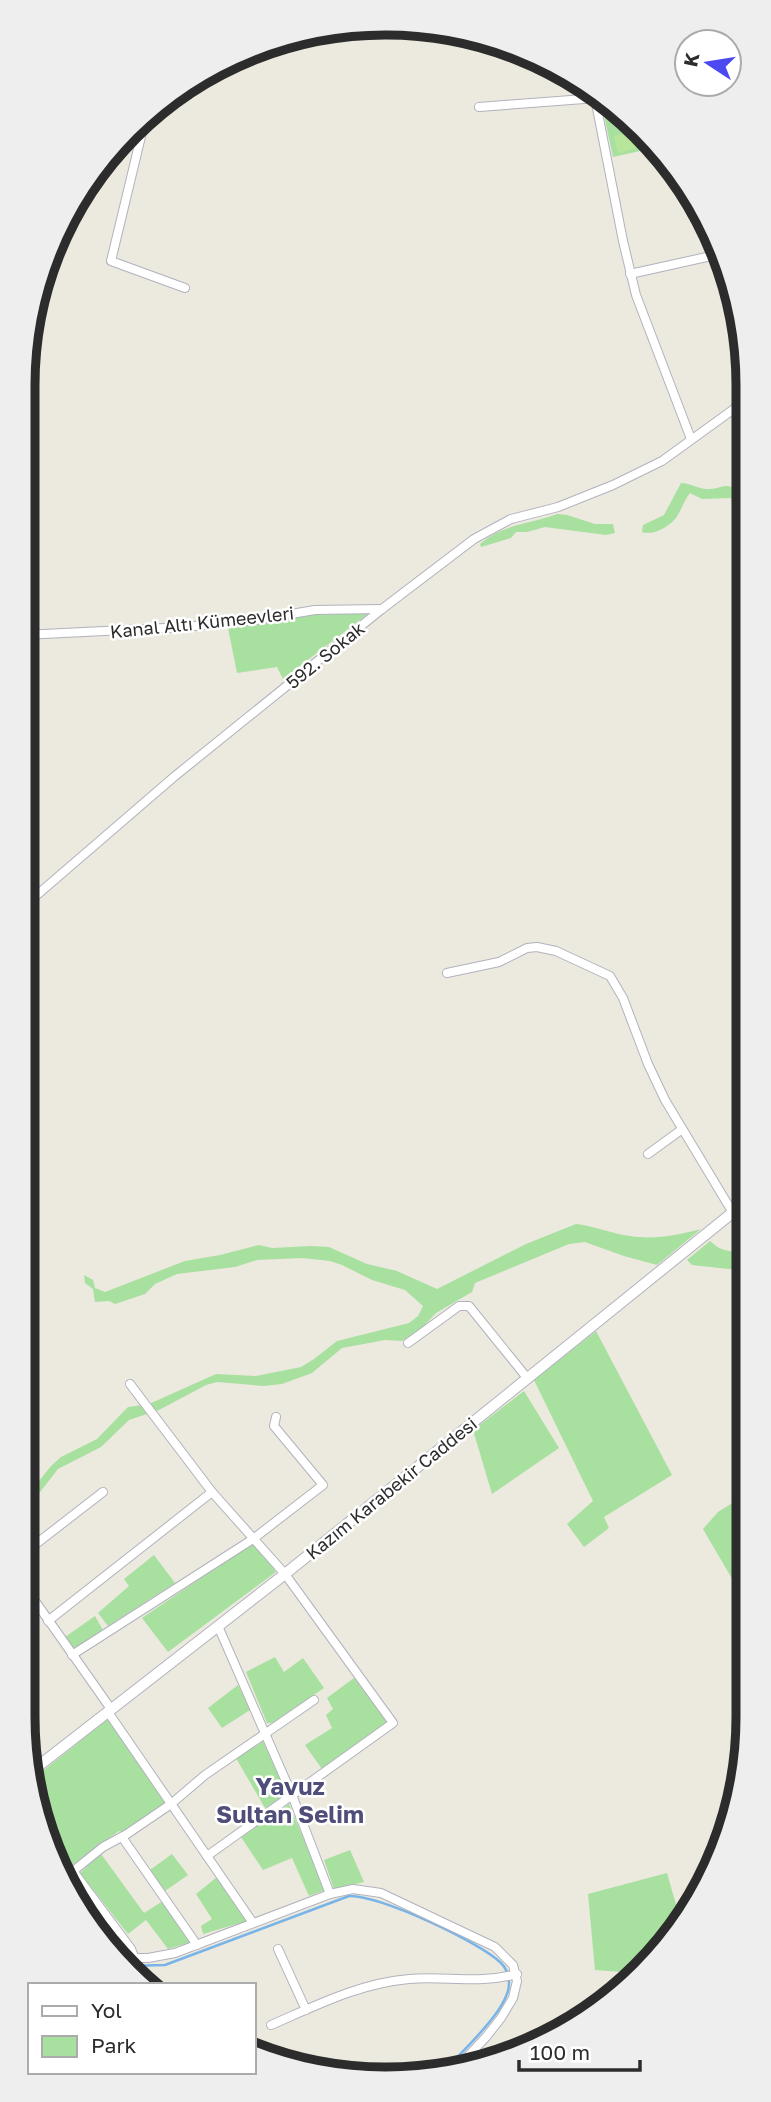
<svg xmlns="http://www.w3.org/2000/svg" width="771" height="2102" viewBox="0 0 771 2102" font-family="'Golos Text',sans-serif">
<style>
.green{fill:#a8e09f}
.pitch{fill:#b7e69b}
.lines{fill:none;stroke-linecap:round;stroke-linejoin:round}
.stream{stroke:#78b4e8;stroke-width:2.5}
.minor-casing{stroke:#b2b2be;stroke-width:10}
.tertiary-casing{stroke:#b2b2be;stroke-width:12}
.minor{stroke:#fff;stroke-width:8}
.tertiary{stroke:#fff;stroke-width:10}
.labels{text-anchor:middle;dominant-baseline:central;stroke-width:5;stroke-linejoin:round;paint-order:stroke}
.street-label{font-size:18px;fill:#2c2c2c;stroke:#fff}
.district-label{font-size:24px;font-weight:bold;fill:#4f4e7a;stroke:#fff}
.rim{fill:none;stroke:#2c2c2c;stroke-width:9}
</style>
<rect width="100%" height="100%" fill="#ece9df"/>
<g class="green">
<polygon points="607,104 658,147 613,157 602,106"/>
<path d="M745,480l1,44 -11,2 -4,-28 -29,1 -12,-6c-5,6 -7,13 -11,20 -6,12 -24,23 -37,19l1,-7 21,-10 17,-32c10,0 19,7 29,6 8,0 14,-5 22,-2z"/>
<path d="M557,514l10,1 28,9h18l2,9 -9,2 -61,-8 -18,5h-11l-5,6 -30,9 -1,-3c22,-20 51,-20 77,-30z"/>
<polygon points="329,611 369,613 283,679 277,667 237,673 228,628"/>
<path d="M576,1224c19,2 36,10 54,12 25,4 47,-1 71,-7l-44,36 -33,-9 -39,-14 -16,2 -94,39 -3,9 -36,21 -14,15 -20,13 -17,-1 -43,8 -30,25 -30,11 -18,2 -47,-4 -11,3 -47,25 -30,10 -28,27 -43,22 -35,45v-13l28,-35 10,-9 36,-18 31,-32 21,-3 67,-30 40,2 45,-9 13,-8 23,-18 72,-18 9,-7 5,-10 -18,-16 -33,-10 -30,-15 -12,-4 -28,-3 -45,2 -22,7 -58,7 -22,10 -10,10 -30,10 -6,-3 -14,1 -2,-13 -8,-6 -1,-8 9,5 2,8 10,4 80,-31 35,-6 39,-10 13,3 39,-2 18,1 38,17 30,7 40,18 89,-45z"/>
<path d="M710,1241c12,11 21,12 37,8v22l-55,-6 -5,-5z"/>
<polygon points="596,1331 672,1475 604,1517 609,1528 584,1547 567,1524 593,1501 534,1380"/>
<polygon points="524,1391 559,1448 492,1494 473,1430"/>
<polygon points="748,1493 748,1606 703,1529 718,1512"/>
<polygon points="254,1542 276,1572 168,1652 142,1618"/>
<polygon points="154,1555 175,1583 108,1626 98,1613 129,1586 124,1579"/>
<polygon points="95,1616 103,1630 80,1646 72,1648 65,1637"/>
<polygon points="275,1657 284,1672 303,1658 324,1688 272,1723 267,1723 246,1672"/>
<polygon points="354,1678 387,1722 322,1769 305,1745 332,1728 326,1715 333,1709 327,1698"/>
<polygon points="238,1685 250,1710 222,1728 208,1708"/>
<polygon points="109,1718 166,1801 165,1804 122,1832 119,1831 64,1871 42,1833 33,1779"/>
<polygon points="263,1741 287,1794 265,1808 236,1758"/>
<polygon points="289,1804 325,1890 309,1896 292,1858 263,1870 241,1837"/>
<polygon points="350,1850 364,1882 334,1889 324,1860"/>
<polygon points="101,1854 144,1913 163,1901 191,1942 168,1949 146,1920 128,1934 80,1873"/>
<polygon points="172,1854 188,1875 165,1891 150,1870"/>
<polygon points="667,1873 681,1922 674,1937 635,1973 595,1970 588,1894"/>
<polygon points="217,1877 247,1921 203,1934 201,1926 212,1919 196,1894"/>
</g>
<polygon class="pitch" points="639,130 646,136 648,145 618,153 614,136"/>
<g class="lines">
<path class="stream" d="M125,1966l40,-1 184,-69c28,-2 131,46 152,67 5,5 8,13 8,20 1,26 -49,70 -67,90"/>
<g class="minor-casing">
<g id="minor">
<polyline points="594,93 623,241 636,295 691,439"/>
<polyline points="479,107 597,98"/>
<polyline points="144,124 111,261 185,288"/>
<polyline points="630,274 720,254"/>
<polyline points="737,495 745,498"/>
<polyline points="23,635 185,627 255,620 315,610 382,609"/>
<polyline points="23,907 175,776 382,609 474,539 511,519 558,507 613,485 662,461 745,401"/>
<polyline points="447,973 499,962 527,948 537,947 556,951 610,976 623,998 648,1064 665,1100 733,1213 735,1212"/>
<polyline points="648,1154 681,1130"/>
<polyline points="408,1343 459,1306 469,1306 528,1379"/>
<polyline points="130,1384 212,1492 285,1574 393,1723 207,1856"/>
<polyline points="23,1554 103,1492"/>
<polyline points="23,1584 111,1709"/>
<polyline points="48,1621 212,1492"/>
<polyline points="218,1626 292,1795 330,1894"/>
<polyline points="72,1655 253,1539 323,1485 274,1426 276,1417"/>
<polyline points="108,1712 253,1923"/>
<polyline points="122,1837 197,1945"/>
<polyline points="73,1871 131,1949 135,1959"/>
<polyline points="67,1876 103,1847 127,1834 171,1804 205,1775 314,1700"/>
<polyline points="278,1949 306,2010"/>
<polyline points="116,1958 148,1958 175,1953 330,1894 353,1889 381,1893 495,1947 513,1965 517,1981 513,1998 501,2018 486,2037 453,2072"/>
<path d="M271,2025c44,-19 89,-42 138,-46 36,-3 72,5 108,-5"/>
</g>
</g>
<g class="tertiary-casing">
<polyline id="tertiary" points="32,1771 285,1574 747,1201"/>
</g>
<use href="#minor" class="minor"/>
<use href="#tertiary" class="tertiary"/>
</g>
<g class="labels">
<g class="street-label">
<text transform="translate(202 622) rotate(-6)">Kanal Altı Kümeevleri</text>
<text transform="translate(325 655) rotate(-39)">592. Sokak</text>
<text transform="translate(391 1488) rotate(-39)">Kazım Karabekir Caddesi</text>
</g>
<g class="district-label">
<text x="290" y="1785">Yavuz<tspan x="290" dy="28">Sultan Selim</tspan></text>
</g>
</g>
<path d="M0 0H771V2102H0ZM385 35H386A350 350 0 0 1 736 385V1717A350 350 0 0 1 386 2067H385A350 350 0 0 1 35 1717V385A350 350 0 0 1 385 35Z" fill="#eee" fill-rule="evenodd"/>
<path class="rim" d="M385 35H386A350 350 0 0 1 736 385V1717A350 350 0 0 1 386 2067H385A350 350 0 0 1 35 1717V385A350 350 0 0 1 385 35Z"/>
<rect x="28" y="1983" width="228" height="91" fill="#ffffff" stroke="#ababab" stroke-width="2"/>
<rect x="42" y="2006" width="35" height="10" fill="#ffffff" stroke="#ababab" stroke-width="2"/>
<text x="91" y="2018" font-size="21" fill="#2c2c2c">Yol</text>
<rect x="42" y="2036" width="35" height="21" fill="#a8e09f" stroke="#ababab" stroke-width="2"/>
<text x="91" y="2053" font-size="21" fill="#2c2c2c">Park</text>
<g transform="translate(708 63) rotate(282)"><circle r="33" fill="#ffffff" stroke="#ababab" stroke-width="2"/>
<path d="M0-5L12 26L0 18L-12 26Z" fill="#4b49ef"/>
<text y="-10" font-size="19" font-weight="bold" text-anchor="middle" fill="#2c2c2c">K</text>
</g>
<path d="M519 2060v10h121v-10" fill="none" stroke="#2c2c2c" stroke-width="3.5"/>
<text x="530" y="2060" font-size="21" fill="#2c2c2c" stroke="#ffffff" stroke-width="5" paint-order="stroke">100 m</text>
</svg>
